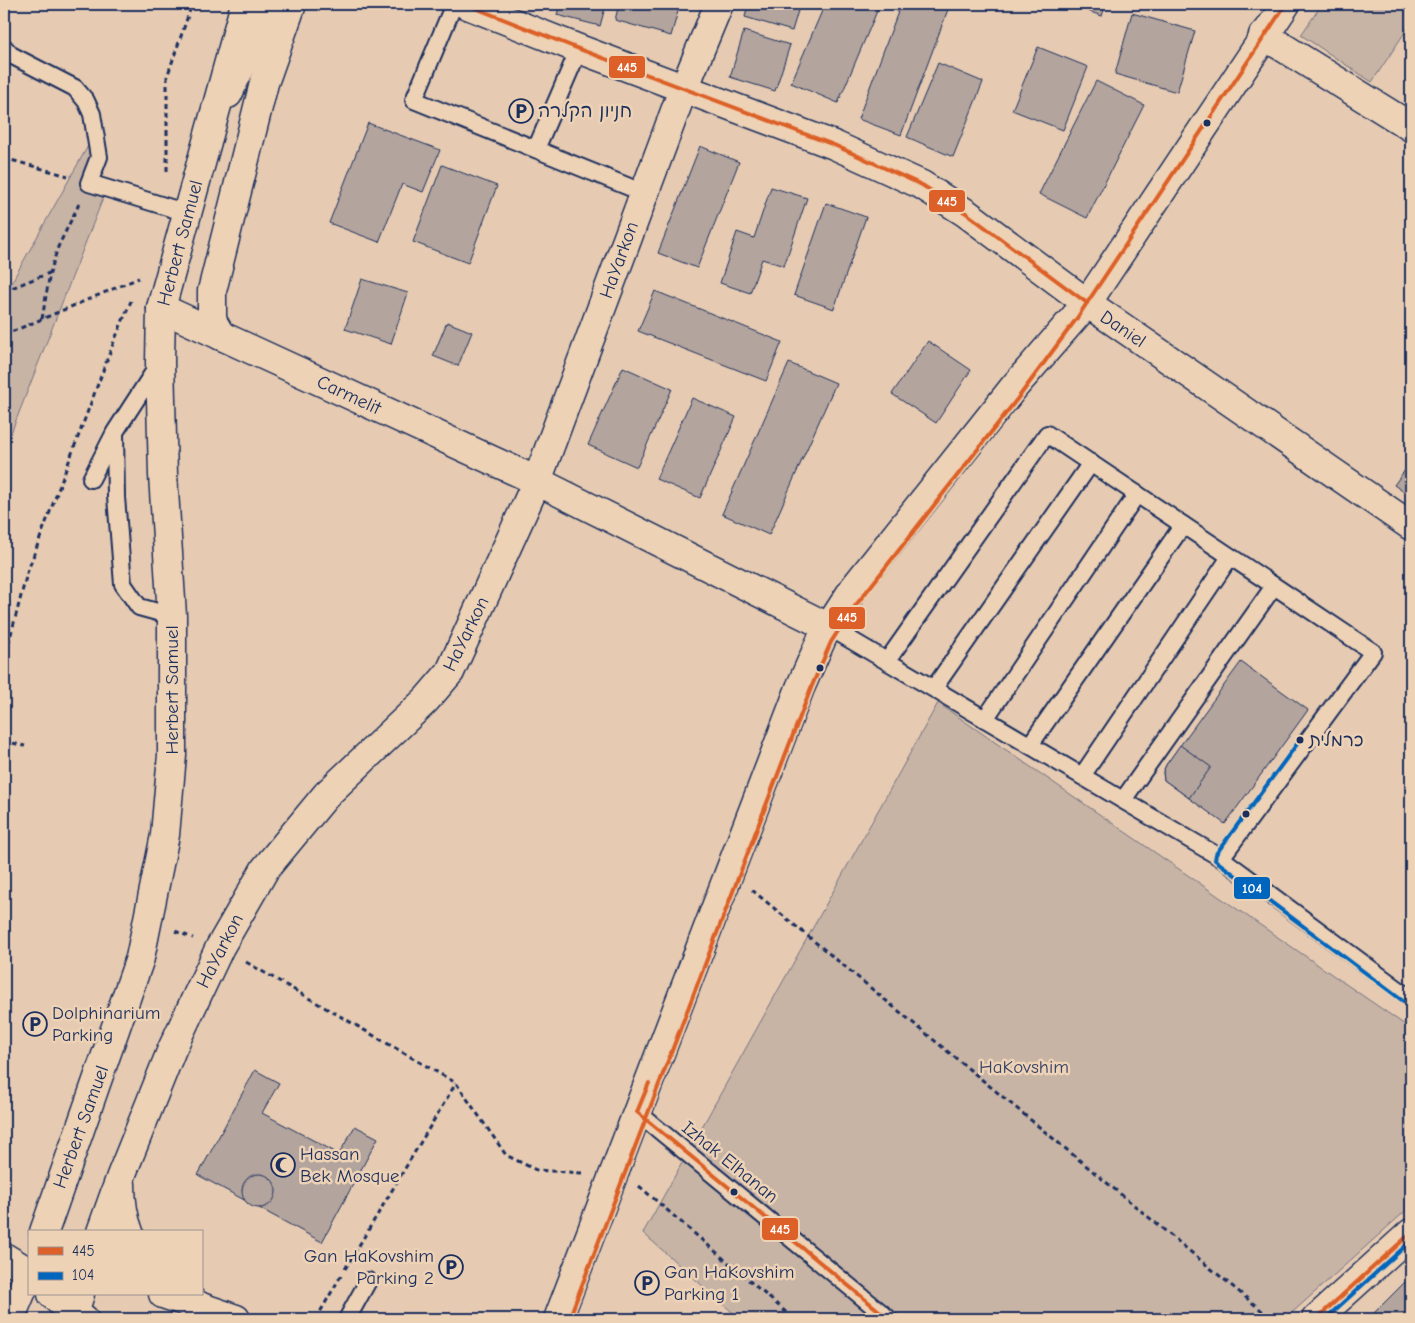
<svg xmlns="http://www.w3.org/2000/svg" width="1415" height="1323" viewBox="0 0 1415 1323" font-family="'Comic Neue','Playpen Sans Hebrew',sans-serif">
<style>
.green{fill:#c8b4a5;stroke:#727282}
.building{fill:#b3a49d;stroke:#1b2f5e}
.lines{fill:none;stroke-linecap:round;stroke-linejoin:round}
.service-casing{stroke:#1b2f5e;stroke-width:20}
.minor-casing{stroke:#1b2f5e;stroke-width:31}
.secondary-casing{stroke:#1b2f5e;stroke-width:31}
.path{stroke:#1b2f5e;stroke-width:3;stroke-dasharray:5 4;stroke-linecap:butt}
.service{stroke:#eed2b5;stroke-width:16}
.minor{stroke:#eed2b5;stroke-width:28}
.secondary{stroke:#eed2b5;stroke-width:28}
.bus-1-casing{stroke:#eed2b5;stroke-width:8}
.bus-2-casing{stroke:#eed2b5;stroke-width:8}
.bus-1{stroke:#dc6028;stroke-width:4}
.bus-2{stroke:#0065bd;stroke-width:4}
.bus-dot{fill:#1b2f5e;stroke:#eed2b5;stroke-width:2}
.labels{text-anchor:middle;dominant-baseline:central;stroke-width:5;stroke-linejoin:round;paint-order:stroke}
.bus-label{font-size:18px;fill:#1b2f5e;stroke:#eed2b5;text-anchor:start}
.poi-label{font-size:19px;fill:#1b2f5e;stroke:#eed2b5;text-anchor:start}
.street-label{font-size:19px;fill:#1b2f5e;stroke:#eed2b5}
.park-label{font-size:19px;fill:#354369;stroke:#eed2b5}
.line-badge{stroke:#eed2b5;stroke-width:2}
.badge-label{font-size:14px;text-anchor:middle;font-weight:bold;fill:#fff}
</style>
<rect width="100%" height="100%" fill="#e6cbb2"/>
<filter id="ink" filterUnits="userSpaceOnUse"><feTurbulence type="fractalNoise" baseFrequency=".02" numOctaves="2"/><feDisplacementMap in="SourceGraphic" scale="10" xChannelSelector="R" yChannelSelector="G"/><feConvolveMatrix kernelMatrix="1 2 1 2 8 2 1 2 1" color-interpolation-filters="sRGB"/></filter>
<g filter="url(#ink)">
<g class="green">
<polygon points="1322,4 1411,4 1411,23 1372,82 1301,35"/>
<polygon points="89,144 105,193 4,451 4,296"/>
<polygon points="938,703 1411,1029 1411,1206 1285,1319 740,1319 643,1233"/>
</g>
<g class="building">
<polygon points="560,4 606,4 600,26 557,15"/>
<polygon points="619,4 680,4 671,36 615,20"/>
<polygon points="748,4 800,4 792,31 745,17"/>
<polygon points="825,4 880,4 838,103 791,83"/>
<polygon points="901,4 950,4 901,135 858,119"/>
<polygon points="1068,4 1106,4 1102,16"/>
<polygon points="1132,13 1195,31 1177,92 1115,74"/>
<polygon points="744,31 790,45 775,91 730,77"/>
<polygon points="1038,47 1088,67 1063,130 1012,110"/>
<polygon points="938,63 983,82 953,157 907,137"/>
<polygon points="1096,81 1144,105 1087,218 1039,194"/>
<polygon points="368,123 440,150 423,192 402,184 379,242 329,223"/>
<polygon points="700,146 739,162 697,268 658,253"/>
<polygon points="442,165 497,186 468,263 413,242"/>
<polygon points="771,187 807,198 784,266 762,259 750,293 720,283 737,232 754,238"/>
<polygon points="826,203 866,217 834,309 794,295"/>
<polygon points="362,279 408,293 391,344 345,329"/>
<polygon points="655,291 782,342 766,381 638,331"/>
<polygon points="447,322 472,332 458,366 433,356"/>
<polygon points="928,341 971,370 936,423 892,394"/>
<polygon points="789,363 836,383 769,535 722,514"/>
<polygon points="623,367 672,389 637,467 588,445"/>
<polygon points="692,398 736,417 700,498 656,479"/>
<polygon points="1411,462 1411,497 1394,485"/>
<polygon points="1241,662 1308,710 1225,824 1164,780 1163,772 1166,765"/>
<polygon points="1180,745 1211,767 1189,798 1164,780 1163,772 1166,765"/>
<polygon points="255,1070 279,1083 262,1113 339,1154 355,1126 378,1138 322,1242 198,1175"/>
<circle cx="259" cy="1191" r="17"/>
<polygon points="1411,1276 1411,1319 1368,1319"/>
</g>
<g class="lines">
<g class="service-casing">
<g id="service">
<polyline points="454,4 414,100 644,193"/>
<polyline points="4,47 11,55 75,88 86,101 92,114 99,157 89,183 187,213"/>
<polyline points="536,149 579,49"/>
<polyline points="159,364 115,432 116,497 123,584 139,607 172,616"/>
<polyline points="91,479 114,434"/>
<polyline points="822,623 1221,858 1411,999"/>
<polyline points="887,661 1047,434 1373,652 1221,858"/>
<polyline points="934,688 1091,463"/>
<polyline points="985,719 1137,494"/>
<polyline points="1030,745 1183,525"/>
<polyline points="1082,776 1230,557"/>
<polyline points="1123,800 1274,586"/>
<polyline points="637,1112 889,1319"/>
<polyline points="347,1319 368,1281"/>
</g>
</g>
<g class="minor-casing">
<g id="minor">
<polyline points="465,4 579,49 834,145 922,185 966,213 1087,303 1411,526"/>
<polyline points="1263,35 1411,127"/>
<polyline points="228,94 259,26 273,4"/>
<polyline points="161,308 537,481 828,627"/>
<polyline points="221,336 212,320 212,291 264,83 292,4"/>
<polyline points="4,1257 29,1272"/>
<polyline points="52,1294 74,1315 84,1319"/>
<polyline points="163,1294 236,1319"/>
<polyline points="558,1319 800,688 823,636 854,588 1014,387 1087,303 1286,4"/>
<polyline points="1316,1319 1411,1233"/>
</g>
</g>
<g class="secondary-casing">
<g id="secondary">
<path d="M121,1184c0,17 2,33 8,48"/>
<polyline points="44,1232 140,958 165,835 172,755 172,616 163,475 160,362 161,308 245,4"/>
<polyline points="101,1232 121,1176 172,1049 220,947 265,869 327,794 426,700 450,672 537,481 678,103 719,4"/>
<polyline points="181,1294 199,1306"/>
<polyline points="10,1319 29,1274"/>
<polyline points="72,1319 80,1294"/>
</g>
</g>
<g class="path">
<polyline points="4,158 68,176"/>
<polyline points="167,171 167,77 192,4"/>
<polyline points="4,291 49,273"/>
<polyline points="42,319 50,273 58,247 79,204"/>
<polyline points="4,335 139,278"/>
<polyline points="4,661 27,573 113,344 131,301"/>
<polyline points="4,741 25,746"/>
<polyline points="4,821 6,820"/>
<polyline points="752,890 1272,1319"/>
<polyline points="175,931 193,938"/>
<polyline points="246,962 456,1083 506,1155 536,1170 583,1173"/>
<polyline points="639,1186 794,1319"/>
<polyline points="345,1269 456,1083"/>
<polyline points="316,1319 342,1274"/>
</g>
<use href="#service" class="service"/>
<use href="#minor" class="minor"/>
<use href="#secondary" class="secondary"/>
<g class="bus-1-casing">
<g id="bus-1">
<polyline points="465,4 579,49 834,145 922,185 966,213 1087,303"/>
<polyline points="649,1083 637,1112 889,1319"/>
<polyline points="569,1319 811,688 831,642 849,614 1021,394 1077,318 1286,4"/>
<polyline points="1316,1319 1411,1233"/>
</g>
</g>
<g class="bus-2-casing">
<g id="bus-2">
<polyline points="1300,740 1216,854 1215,860 1407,1004"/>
<polyline points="1325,1319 1411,1241"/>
</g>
</g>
<use href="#bus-1" class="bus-1"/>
<use href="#bus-2" class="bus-2"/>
</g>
</g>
<defs>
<g id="parking-ring" transform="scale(1.25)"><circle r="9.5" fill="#eed2b5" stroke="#1b2f5e" stroke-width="1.5"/><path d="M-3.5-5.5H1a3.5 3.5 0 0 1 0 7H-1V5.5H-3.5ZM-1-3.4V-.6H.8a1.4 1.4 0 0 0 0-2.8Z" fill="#1b2f5e"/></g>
<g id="mosque-ring" transform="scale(1.25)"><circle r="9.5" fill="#eed2b5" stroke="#1b2f5e" stroke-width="1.5"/><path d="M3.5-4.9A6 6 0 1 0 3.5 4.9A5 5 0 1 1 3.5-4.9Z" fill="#1b2f5e"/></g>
</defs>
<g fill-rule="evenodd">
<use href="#parking-ring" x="521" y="111"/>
<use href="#parking-ring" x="35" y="1024"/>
<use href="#mosque-ring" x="283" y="1165"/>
<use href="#parking-ring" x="451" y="1267"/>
<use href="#parking-ring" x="647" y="1283"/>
</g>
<g class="bus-dot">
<circle cx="1207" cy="123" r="4.5"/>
<circle cx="820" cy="668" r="4.5"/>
<circle cx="1300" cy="740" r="4.5"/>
<circle cx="1246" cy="814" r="4.5"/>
<circle cx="734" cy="1192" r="4.5"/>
</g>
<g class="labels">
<g class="bus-label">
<text x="1309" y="740">כרמלית</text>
</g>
<g class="poi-label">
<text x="538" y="111">חניון הקלרה</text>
<text x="52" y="1013">Dolphinarium<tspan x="52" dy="22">Parking</tspan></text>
<text x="300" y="1154">Hassan<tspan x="300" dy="22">Bek Mosque</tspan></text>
<text x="434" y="1256" text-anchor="end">Gan HaKovshim<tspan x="434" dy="22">Parking 2</tspan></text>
<text x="664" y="1272">Gan HaKovshim<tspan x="664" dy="22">Parking 1</tspan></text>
</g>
<g class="street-label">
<text transform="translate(180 243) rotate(-75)">Herbert Samuel</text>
<text transform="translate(619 260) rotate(-70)">HaYarkon</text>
<text transform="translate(1123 329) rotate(34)">Daniel</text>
<text transform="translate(349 395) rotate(25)">Carmelit</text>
<text transform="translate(466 634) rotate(-64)">HaYarkon</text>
<text transform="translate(172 690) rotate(-90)">Herbert Samuel</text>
<text transform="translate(220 951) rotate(-63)">HaYarkon</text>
<text transform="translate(81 1127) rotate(-70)">Herbert Samuel</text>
<text transform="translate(730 1162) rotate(39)">Izhak Elhanan</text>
</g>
<g class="park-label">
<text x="1024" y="1067">HaKovshim</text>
</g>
</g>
<g class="line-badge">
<rect x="608" y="55" width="38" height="24" rx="5" fill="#dc6028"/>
<rect x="928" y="189" width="38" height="24" rx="5" fill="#dc6028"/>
<rect x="828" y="606" width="38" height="24" rx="5" fill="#dc6028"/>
<rect x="1233" y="876" width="38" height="24" rx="5" fill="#0065bd"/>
<rect x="761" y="1217" width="38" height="24" rx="5" fill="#dc6028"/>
</g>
<g class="badge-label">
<text x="627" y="72">445</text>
<text x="947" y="206">445</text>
<text x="847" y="622">445</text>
<text x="1252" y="893">104</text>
<text x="780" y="1234">445</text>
</g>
<rect width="1415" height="1323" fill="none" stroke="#eed2b5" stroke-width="20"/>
<rect x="10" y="10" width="1395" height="1303" fill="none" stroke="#1b2f5e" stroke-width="2" filter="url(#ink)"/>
<rect x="28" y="1230" width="175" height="65" fill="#eed2b5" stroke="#9a9192"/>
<rect x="38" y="1247" width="25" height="8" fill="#dc6028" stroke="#9a9192"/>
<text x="72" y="1256" font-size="15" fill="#1b2f5e">445</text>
<rect x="38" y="1272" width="25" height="8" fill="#0065bd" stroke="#9a9192"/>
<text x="72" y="1280" font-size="15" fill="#1b2f5e">104</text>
</svg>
